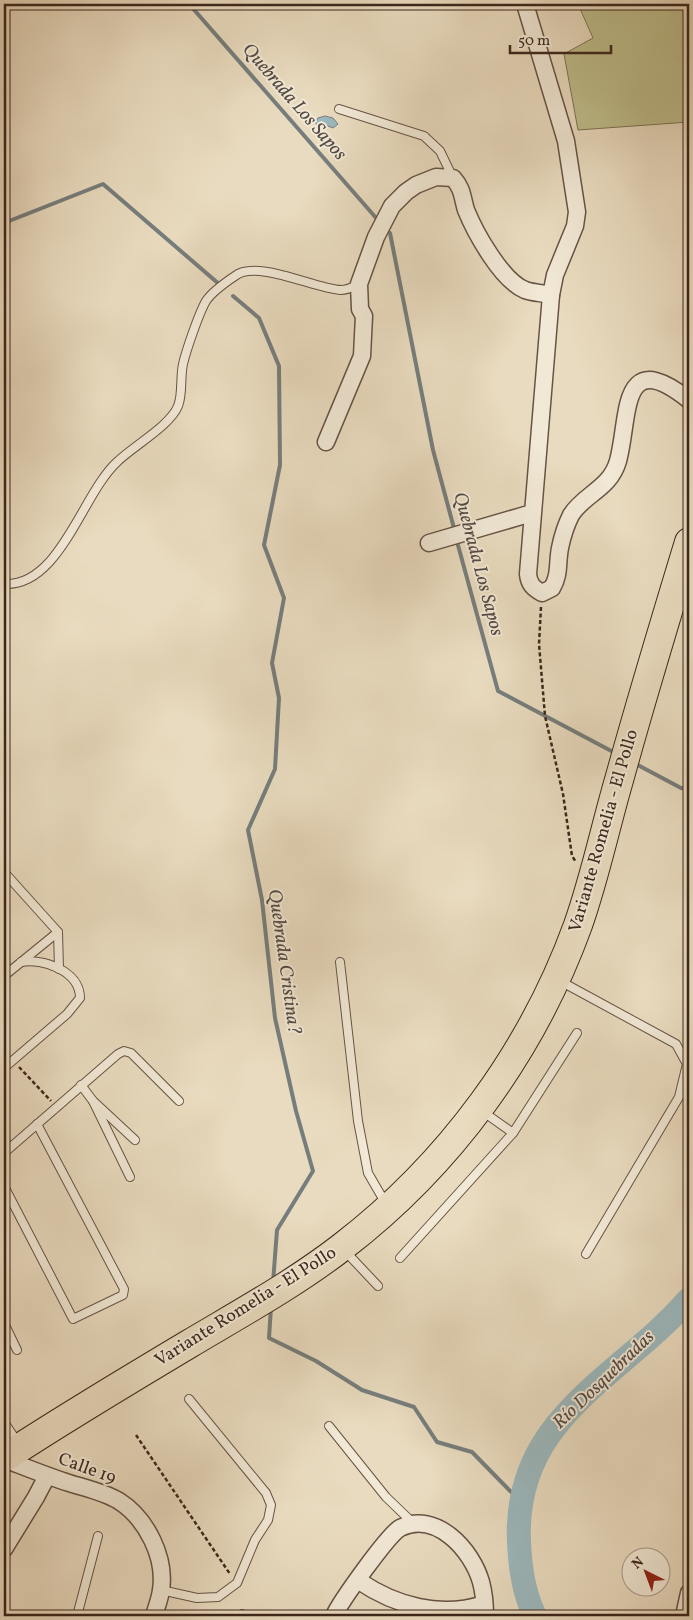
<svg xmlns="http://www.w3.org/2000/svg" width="693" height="1620" viewBox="0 0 693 1620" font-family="Vollkorn,serif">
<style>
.green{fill:#bfbd8c;stroke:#7e7254}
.water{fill:#9cb8bd;stroke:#767e7d}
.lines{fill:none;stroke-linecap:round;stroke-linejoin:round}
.stream{stroke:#767e7d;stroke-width:4}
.river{stroke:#9cb8bd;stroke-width:24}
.lane-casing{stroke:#675345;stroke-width:10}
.street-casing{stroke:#675345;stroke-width:19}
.highway-casing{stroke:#3c261c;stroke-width:30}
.path{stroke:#3c261c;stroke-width:2.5;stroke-dasharray:4 2.5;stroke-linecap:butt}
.lane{stroke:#f1e8d5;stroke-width:8}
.street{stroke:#f1e8d5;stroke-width:16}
.highway{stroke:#e9dbbf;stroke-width:28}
.labels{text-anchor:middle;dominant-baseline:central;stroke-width:4;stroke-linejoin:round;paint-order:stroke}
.street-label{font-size:18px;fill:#3c261c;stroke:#f1e8d5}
.water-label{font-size:19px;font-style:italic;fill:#544a44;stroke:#f1e8d5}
</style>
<rect width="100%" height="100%" fill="#e9dbbf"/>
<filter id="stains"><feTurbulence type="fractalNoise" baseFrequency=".004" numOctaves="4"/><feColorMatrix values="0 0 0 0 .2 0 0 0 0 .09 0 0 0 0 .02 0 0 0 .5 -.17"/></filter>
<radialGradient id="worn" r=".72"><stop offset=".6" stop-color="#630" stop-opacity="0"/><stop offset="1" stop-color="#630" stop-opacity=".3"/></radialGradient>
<polygon class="green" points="578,4 689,4 689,122 578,130 564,54 593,38"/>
<polygon class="water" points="325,116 333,118 338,124 333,128 325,125 318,126 315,122 318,118"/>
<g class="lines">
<g class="stream">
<polyline points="189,4 377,219"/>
<polyline points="4,223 103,184 219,284"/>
<polyline points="390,233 433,450 455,532"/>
<polyline points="233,296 259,318 279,366 280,465 264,545 284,598 272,663 279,698 275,769 248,830 262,900 275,1018 296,1111 313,1171 277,1230 273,1283"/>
<polyline points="456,538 498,691 617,754"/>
<polyline points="634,763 681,788 689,789"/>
<polyline points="271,1307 269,1338 316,1361 362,1390 414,1407 437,1442 472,1452 521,1502"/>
</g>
<path class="river" d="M535,1616c-11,-22 -15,-48 -16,-74 -6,-125 100,-163 170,-243"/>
<g class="lane-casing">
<g id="lane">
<polyline points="339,109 424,136 440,151 453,178"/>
<path d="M4,584c56,3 78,-90 113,-122 16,-16 53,-36 61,-56 5,-12 2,-29 5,-42 3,-13 16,-51 23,-63 6,-9 20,-19 29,-25 21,-17 81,13 106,14 7,0 12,-3 18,-6"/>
<polyline points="4,872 58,932 59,969"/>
<polyline points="340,962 358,1121 368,1173 386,1204"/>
<polyline points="4,976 58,932"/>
<polyline points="560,981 676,1044 687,1064 679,1097 586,1254"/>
<path d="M4,1068l63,-54 13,-16c0,-27 -37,-40 -59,-36"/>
<polyline points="81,1085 93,1101 135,1140"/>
<polyline points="93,1101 130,1177"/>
<polyline points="482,1111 513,1133"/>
<polyline points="4,1153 118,1054 124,1051 131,1053 179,1101"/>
<polyline points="4,1186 73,1319 123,1295 124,1289 37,1124"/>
<polyline points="345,1251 378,1286"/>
<polyline points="400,1258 513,1133 577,1033"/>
<polyline points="4,1323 17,1350"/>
<polyline points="4,1422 18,1443"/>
<polyline points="329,1426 386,1497 413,1523"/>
<polyline points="689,1492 689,1499"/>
<polyline points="161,1590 197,1598 218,1597 237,1583 255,1540 268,1520 271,1505 266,1493 189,1399"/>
<polyline points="77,1616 98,1536"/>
<polyline points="241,1616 242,1614"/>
</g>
</g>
<g class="street-casing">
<g id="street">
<path d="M525,4l41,137 11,71 -2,14 -20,49 -4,20 -23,279c1,10 5,14 14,19l10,-5c8,-13 5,-25 8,-40 2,-10 6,-23 11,-33 13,-21 39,-26 47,-54 12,-44 1,-116 71,-61"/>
<path d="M326,442l36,-86 2,-40 -4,-7 -1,-25 17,-47 16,-31 14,-14 10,-7 20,-8 17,1c10,11 9,19 13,32 9,22 35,70 59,80 8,3 18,3 26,5"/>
<polyline points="429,543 532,513"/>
<path d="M4,1459c21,8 43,17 65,24 16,5 35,9 50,18 28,18 47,57 42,89 -1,9 -5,18 -7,26"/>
<polyline points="4,1549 36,1497 47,1476"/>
<path d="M359,1581c37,25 81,37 125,23"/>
<path d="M334,1616c6,-14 54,-81 66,-88 36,-18 72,22 81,54 3,11 4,23 4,34"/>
<polyline points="684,1616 689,1593"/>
</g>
</g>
<g class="highway-casing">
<path id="highway" d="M4,1458c61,-40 123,-77 185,-114 52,-31 105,-60 153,-97 107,-82 190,-195 236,-322 17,-48 27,-97 41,-145 22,-80 46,-159 70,-238"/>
</g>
<g class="path">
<polyline points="541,607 539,644 545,716 563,794 572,856 576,862"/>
<polyline points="19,1067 51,1101"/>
<polyline points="136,1435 230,1574"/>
</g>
<use href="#lane" class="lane"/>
<use href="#street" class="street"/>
<use href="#highway" class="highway"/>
</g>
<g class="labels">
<g class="street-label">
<text transform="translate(604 831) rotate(-74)">Variante Romelia - El Pollo</text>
<text transform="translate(246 1307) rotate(-32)">Variante Romelia - El Pollo</text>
<text transform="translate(87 1469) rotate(20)">Calle 19</text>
</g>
<g class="water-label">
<text transform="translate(294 102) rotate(49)">Quebrada Los Sapos</text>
<text transform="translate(478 564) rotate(75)">Quebrada Los Sapos</text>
<text transform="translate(284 962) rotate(82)">Quebrada Cristina?</text>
<text transform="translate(604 1380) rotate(-44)">Río Dosquebradas</text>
</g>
</g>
<rect width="693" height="1620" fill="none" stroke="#e9dbbf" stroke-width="20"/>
<rect x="5" y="5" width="683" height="1610" fill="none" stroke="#3c261c" stroke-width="2.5"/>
<rect x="10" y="10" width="673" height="1600" fill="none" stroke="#3c261c"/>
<g transform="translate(646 1572) rotate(318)"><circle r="24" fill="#f1e8d5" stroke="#a99a8b"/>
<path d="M0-4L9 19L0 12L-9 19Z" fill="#8f2418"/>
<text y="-8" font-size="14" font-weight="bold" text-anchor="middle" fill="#3c261c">N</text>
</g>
<path d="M510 45v8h101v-8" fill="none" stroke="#3c261c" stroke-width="2.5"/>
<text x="518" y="45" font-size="15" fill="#3c261c" stroke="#f1e8d5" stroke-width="4" paint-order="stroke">50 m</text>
<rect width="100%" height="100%" filter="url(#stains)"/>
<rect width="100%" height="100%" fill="url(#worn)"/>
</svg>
